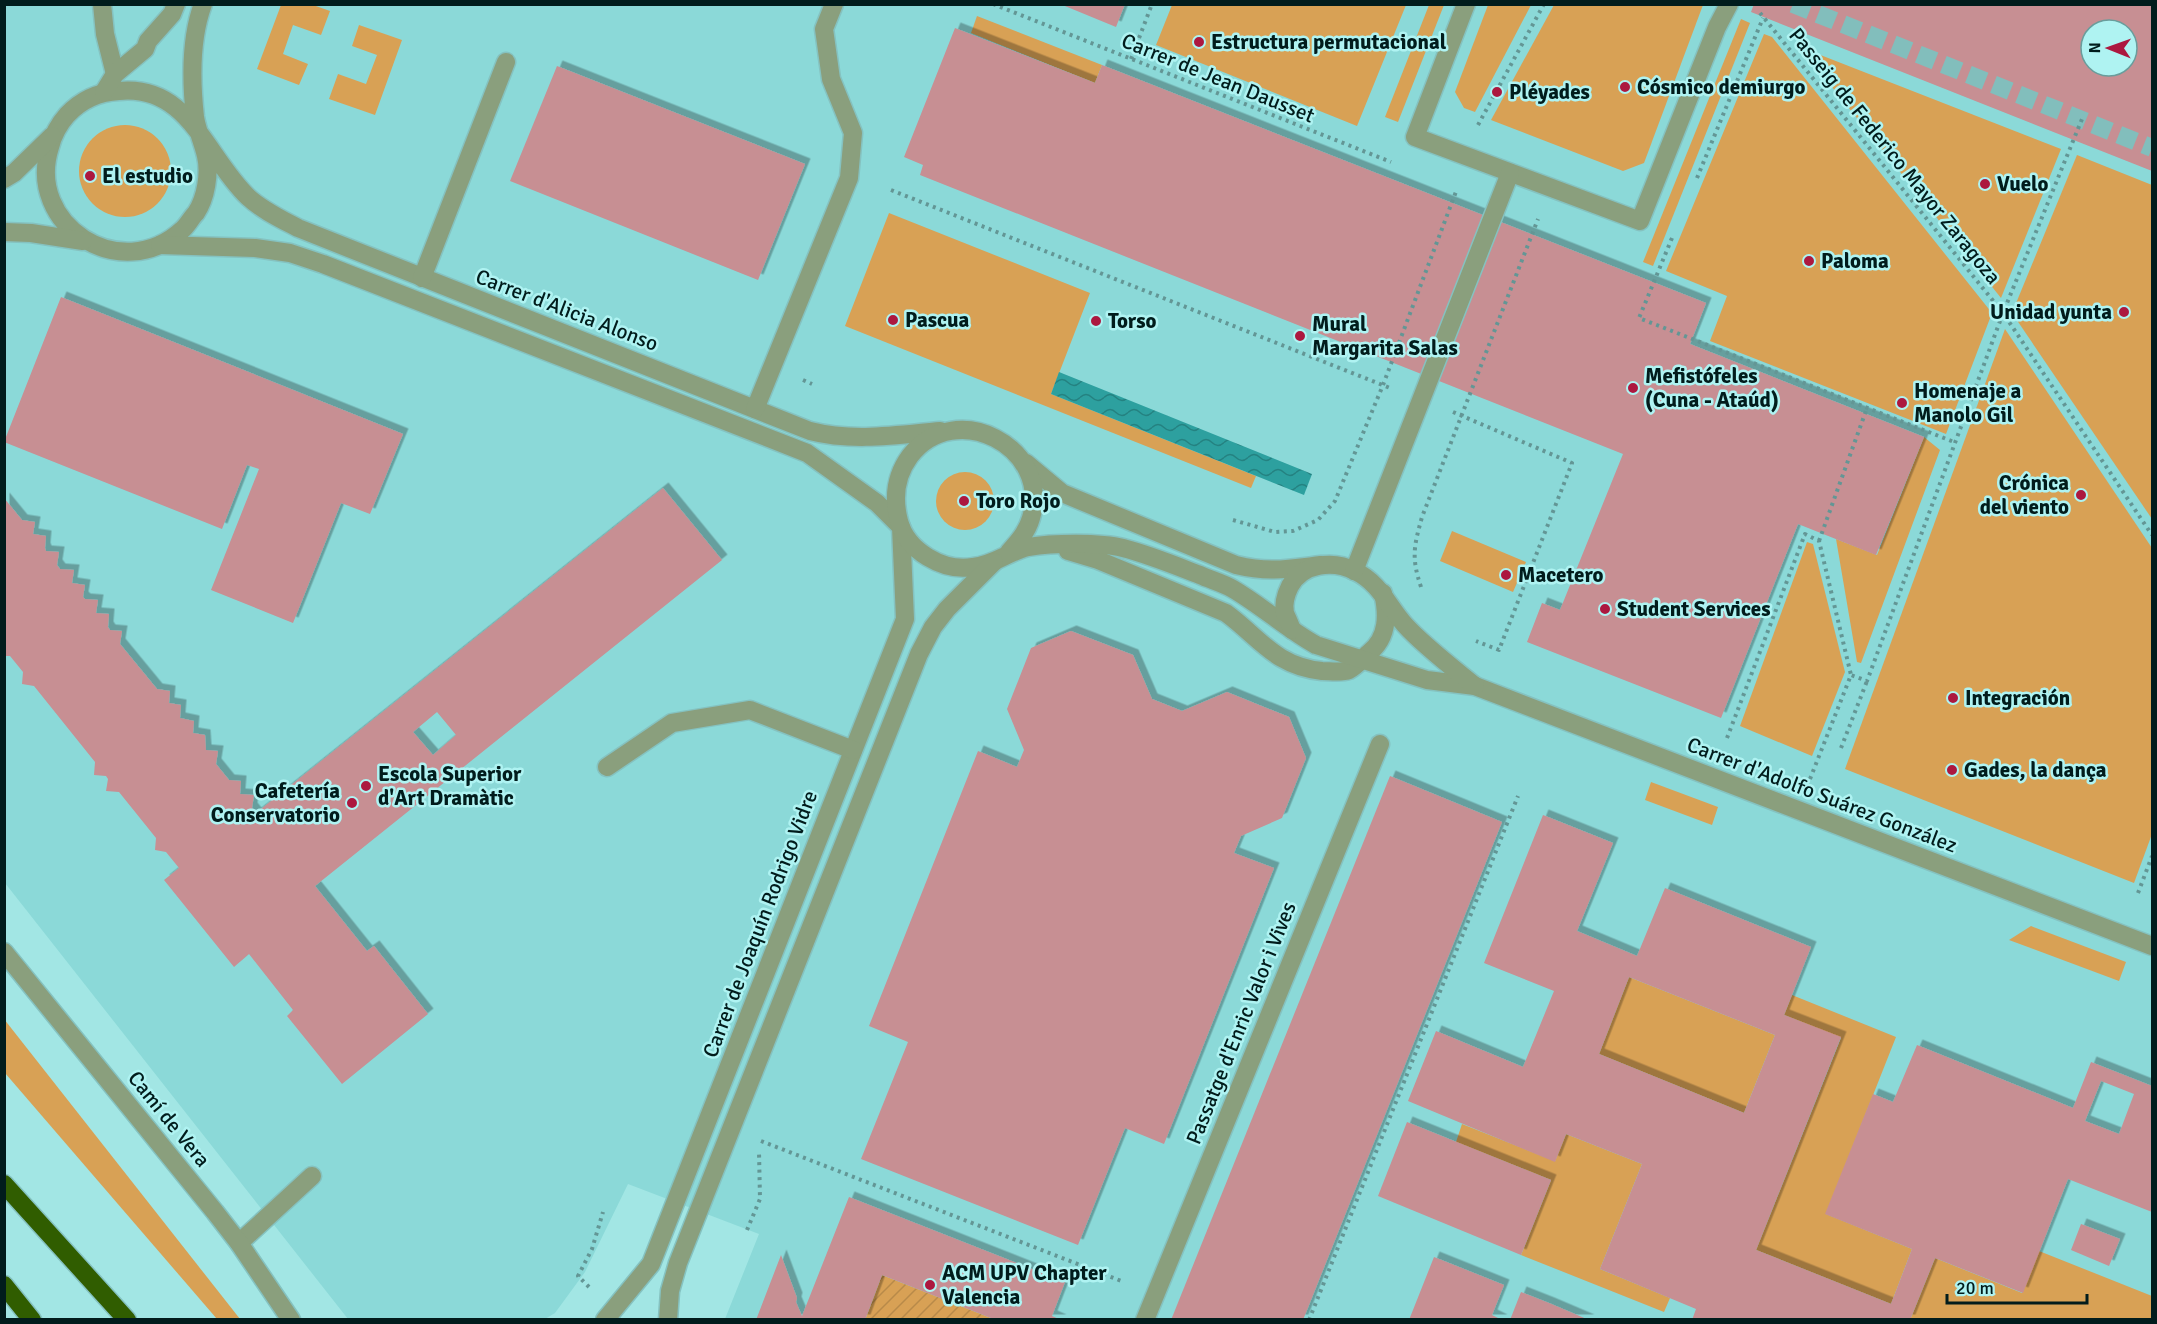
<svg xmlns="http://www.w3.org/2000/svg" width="2157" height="1324" viewBox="0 0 2157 1324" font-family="Signika,sans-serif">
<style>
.built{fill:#8bd9d8;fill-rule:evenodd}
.green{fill:#d8a155}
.garden{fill:url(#garden-furrows)}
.water{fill:url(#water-waves)}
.building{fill:#c78f93;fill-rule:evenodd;filter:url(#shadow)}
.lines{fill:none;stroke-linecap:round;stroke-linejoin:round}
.pedestrian-tunnel{stroke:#82bebc;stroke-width:18;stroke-dasharray:18 9;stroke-linecap:butt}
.service-casing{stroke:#85c2c0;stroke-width:21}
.pedestrian-casing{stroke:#85c2c0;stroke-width:21}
.tertiary-casing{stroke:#85c2c0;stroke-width:21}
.motorway-casing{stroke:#85c2c0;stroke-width:21}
.path{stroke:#639695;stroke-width:4;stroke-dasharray:3 4.5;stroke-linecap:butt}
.service{stroke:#8a9f7d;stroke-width:18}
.pedestrian{stroke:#8a9f7d;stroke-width:18}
.tertiary{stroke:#8a9f7d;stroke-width:18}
.motorway{stroke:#305d00;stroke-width:18}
.poi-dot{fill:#ac183f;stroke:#aff3f2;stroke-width:2}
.labels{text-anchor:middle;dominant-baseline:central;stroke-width:5;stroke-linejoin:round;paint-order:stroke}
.poi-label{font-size:21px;font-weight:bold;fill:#011c1c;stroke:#aff3f2;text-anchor:start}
.street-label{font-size:21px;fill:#011c1c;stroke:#aff3f2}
</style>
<defs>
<pattern id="garden-furrows" width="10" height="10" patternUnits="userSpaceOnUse" patternTransform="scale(1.5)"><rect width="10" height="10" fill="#d8a155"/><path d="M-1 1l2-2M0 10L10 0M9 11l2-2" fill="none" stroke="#b88a49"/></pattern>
<pattern id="water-waves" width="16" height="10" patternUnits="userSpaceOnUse" patternTransform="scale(1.5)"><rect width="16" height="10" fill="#2da09f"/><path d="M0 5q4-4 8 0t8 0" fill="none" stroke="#248281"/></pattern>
<filter id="shadow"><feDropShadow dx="5.5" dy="-5.5" stdDeviation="0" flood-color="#0004"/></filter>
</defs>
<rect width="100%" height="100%" fill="#a2e6e4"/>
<path class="built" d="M5,5h2147v1314h-1427l34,-85 -131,-50 -43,88 -30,41 -10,6h-197l-343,-436zM2091,30h36v36h-36z"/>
<g class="green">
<polygon points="281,5 313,5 330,11 321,35 293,25 283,54 308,64 299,85 257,69"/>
<polygon points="1172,5 1172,4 1406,5 1357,126 1156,45"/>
<polygon points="1429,5 1444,5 1398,122 1385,117"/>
<polygon points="1488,5 1531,5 1475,112 1464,108 1455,92"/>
<polygon points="1554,5 1703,5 1644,163 1623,171 1491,120"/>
<polygon points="977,16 1102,65 1095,83 971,33"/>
<polygon points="1741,19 1750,23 1653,266 1643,262"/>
<polygon points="359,25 402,40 375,115 329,99 338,74 366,84 377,55 352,46"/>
<polygon points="1764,34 1772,37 1992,313 1946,434 1710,341 1727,296 1666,271"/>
<polygon points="1800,47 2061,149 2001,298"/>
<circle cx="125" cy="171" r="46"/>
<polygon points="2077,155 2152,185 2152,519 2012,313"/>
<polygon points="889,213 1090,293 1051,394 1256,476 1251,488 845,326"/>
<polygon points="2005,329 2152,548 2152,834 2134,883 1845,769"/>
<polygon points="1924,437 1940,450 1861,663 1857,662 1836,539 1877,555"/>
<circle cx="965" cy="501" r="29"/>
<polygon points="1452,531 1526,562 1513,592 1440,561"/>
<polygon points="1807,542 1813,544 1845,672 1812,756 1740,726"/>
<polygon points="1651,782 1718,807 1712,825 1645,800"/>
<polygon points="2031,926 2126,962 2119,981 2009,940"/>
<polygon points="1629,977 1775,1035 1744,1113 1599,1054"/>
<polygon points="1792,995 1896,1037 1826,1214 1912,1249 1891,1304 1756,1250 1841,1038 1784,1015"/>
<polygon points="4,1019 240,1319 217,1319 5,1073"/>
<polygon points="1462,1124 1555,1161 1566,1134 1642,1164 1600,1269 1670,1298 1664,1312 1521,1255 1551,1180 1456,1142"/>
<polygon points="2039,1251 2152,1296 2152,1319 1910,1320 1935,1258 2022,1293"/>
</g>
<polygon class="garden" points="882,1275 996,1320 865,1320"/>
<polygon class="water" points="1059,372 1312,474 1304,495 1051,394"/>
<g class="building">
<polygon points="1060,4 1125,4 1116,27"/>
<path d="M1754,4h398v167l-401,-159zM2091,30h36v36h-36z"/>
<polygon points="955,28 1095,83 1102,65 1706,303 1690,344 1924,437 1876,555 1798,524 1721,718 1527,642 1542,603 1560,610 1623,454 920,175 923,165 904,157"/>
<polygon points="557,66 805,164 758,280 510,181"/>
<polygon points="61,297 403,434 370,514 341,503 293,623 211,590 259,469 247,465 222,529 4,442"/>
<path d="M663,488l59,72 -407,326 52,65 7,-5 54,68 -86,70 -55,-68 6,-6 -44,-56 -15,13 -70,-87 15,-12 -13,-16 -11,-2 1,-12 -37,-46 -13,-1 2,-12 -2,-3 -12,-1 1,-13 -61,-76 -12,-2 1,-12 -13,-16h-6v-158l18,22 13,2 -2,12 13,2 -1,12 1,3 13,1 -2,13 3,4 14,1 -2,13 13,2 -2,12 2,2 13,1 -2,13 13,1 -1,13 2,3 12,1 -2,13 37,45 13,2 -1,12 12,2 -1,13 14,3 -1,12 12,2 1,15 12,1 -2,13 13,16 12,1 -1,13 14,1 -2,13 4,5zM437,712l19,23 -23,20 -20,-23z"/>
<polygon points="1071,631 1133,655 1152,699 1182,711 1227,692 1289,717 1306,758 1282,818 1241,836 1234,853 1274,868 1164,1144 1125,1128 1078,1245 861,1159 908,1042 869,1026 978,751 1017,767 1024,750 1007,709 1031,648"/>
<polygon points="1390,776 1502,822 1303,1320 1171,1320"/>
<path d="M1543,815l70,28 -36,88 60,25 28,-68 146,59 -27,68 57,22 -85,213 135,54 21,-55 -87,-35 48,-120 20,8 24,-57 156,63 18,-46 61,24v126l-84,-33 -45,114 -88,-35 -25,62h-218l4,-11 -96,-40 42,-105 -76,-30 -11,28 -147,-61 28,-70 87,36 31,-76 -70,-28zM1629,977l146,58 -31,78 -145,-59zM2101,1081l33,13 -15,40 -34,-13z"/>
<polygon points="1407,1122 1551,1180 1521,1255 1378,1196"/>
<polygon points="849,1197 1065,1282 1052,1316 1061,1320 996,1320 882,1275 865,1320 756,1320 781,1255 797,1298 796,1302 802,1316"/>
<polygon points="2081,1224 2120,1239 2109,1266 2071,1250"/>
<polygon points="1434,1257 1504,1285 1492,1315 1502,1320 1409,1320"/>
<polygon points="1521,1292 1549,1303 1589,1320 1510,1320"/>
</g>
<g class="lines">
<polyline class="pedestrian-tunnel" points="1793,4 2152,148"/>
<g class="service-casing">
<g id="service">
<polyline points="102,4 105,34 115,74"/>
<path d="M203,4c-13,35 -12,77 -8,113 2,13 8,26 11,39 4,17 0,42 -10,57 -5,5 -9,13 -14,17 -61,56 -157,-5 -132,-83 3,-12 9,-23 17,-32 14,-15 32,-23 52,-24 70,-7 87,66 129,106 14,13 33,22 50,31l512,203c43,11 87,4 130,0"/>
<polyline points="104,92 115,74 145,49 148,41 172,14 176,4"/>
<polyline points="4,179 14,173 52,136"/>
<polyline points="4,232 31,233 83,241"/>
<polyline points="160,245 255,248 290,253 323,264 807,453 877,503 901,527 905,619 651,1264 605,1320"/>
<polyline points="422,278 506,62"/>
<polyline points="755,409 849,178 853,133 831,79 824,29 834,4"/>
<path d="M1026,463l36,30 174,72c33,8 52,4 85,0"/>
<path d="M1068,551l30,9 128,53c34,25 49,53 96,58 8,0 19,2 27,-1 8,-4 15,-13 21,-18 18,-15 18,-37 13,-59"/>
<path d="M1009,552c9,-10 18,-20 22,-34 21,-71 -76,-121 -121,-62 -14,19 -17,42 -11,65 8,30 44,51 74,46 21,-2 35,-15 55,-20 24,-4 72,-5 95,1 27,7 51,17 77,27 11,5 23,8 33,14 29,17 54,40 83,56l111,35 48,6 677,260"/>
<path d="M1292,630c-2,-6 -5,-12 -7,-17 -2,-9 1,-19 5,-27 13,-23 43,-26 65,-15 25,12 33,35 50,54 18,20 48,43 70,61"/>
<polyline points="607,767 672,723 750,710 853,750"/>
<polyline points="239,1243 312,1176"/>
<polyline points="668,1320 670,1291 678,1263 919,654 933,627 947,609 994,562"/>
</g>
</g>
<g class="pedestrian-casing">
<g id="pedestrian">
<polyline points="1466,4 1415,137 1640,221 1717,27 1729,4"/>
<polyline points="1354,571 1510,173"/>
<polyline points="1145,1320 1380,744"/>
</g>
</g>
<g class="tertiary-casing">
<polyline id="tertiary" points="4,952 215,1212 239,1243 291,1320"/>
</g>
<g class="motorway-casing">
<g id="motorway">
<polyline points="4,1184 127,1320"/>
<polyline points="4,1285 32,1320"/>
</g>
</g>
<g class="path">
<polyline points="993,4 1391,162"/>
<polyline points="1760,13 2003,313 2152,535"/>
<polyline points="1131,59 1152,4"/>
<polyline points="1478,125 1544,4"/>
<polyline points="1697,178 1763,18"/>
<polyline points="891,190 1390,388"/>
<polyline points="1672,238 1639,318 1954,442"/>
<polyline points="803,380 812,384"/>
<polyline points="1453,412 1572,463 1499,650 1476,641"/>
<polyline points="1233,520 1275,532 1293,531 1318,520 1335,501 1383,385 1457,189"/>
<polyline points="1819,541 1867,408"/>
<path d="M1421,587c-10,-30 -7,-41 1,-70l116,-298"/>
<polyline points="1727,738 1805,534 1819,541 1851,675"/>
<polyline points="1841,748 1867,681"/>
<polyline points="1810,779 1851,675 1867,681 2003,313 2082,119"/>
<polyline points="2138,893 2152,856"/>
<polyline points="761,1141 1124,1282"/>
<polyline points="747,1230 760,1199 759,1152"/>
<polyline points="589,1287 578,1276 592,1249 603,1212"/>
<polyline points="1309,1320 1518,796"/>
</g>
<use href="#service" class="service"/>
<use href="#pedestrian" class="pedestrian"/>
<use href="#tertiary" class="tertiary"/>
<use href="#motorway" class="motorway"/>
</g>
<g class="poi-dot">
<circle cx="1199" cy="42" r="6"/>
<circle cx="1625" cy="87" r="6"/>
<circle cx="1497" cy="92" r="6"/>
<circle cx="90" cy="176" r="6"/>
<circle cx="1985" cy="184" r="6"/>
<circle cx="1809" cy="261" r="6"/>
<circle cx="2124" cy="312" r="6"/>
<circle cx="893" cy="320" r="6"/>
<circle cx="1096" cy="321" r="6"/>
<circle cx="1300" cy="336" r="6"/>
<circle cx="1633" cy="388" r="6"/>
<circle cx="1902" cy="403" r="6"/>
<circle cx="2081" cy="495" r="6"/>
<circle cx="964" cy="501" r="6"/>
<circle cx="1506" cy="575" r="6"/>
<circle cx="1605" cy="609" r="6"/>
<circle cx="1953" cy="698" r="6"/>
<circle cx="1952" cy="770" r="6"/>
<circle cx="366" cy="786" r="6"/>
<circle cx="352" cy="803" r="6"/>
<circle cx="930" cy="1285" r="6"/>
</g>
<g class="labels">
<g class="poi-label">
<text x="1211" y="42">Estructura permutacional</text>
<text x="1637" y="87">Cósmico demiurgo</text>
<text x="1509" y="92">Pléyades</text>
<text x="102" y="176">El estudio</text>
<text x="1997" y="184">Vuelo</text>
<text x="1821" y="261">Paloma</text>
<text x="2112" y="312" text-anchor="end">Unidad yunta</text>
<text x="905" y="320">Pascua</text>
<text x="1108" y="321">Torso</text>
<text x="1312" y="324">Mural<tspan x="1312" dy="24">Margarita Salas</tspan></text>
<text x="1645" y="376">Mefistófeles<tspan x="1645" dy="24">(Cuna - Ataúd)</tspan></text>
<text x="1914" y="391">Homenaje a<tspan x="1914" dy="24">Manolo Gil</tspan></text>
<text x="2069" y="483" text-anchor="end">Crónica<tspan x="2069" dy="24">del viento</tspan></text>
<text x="976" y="501">Toro Rojo</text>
<text x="1518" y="575">Macetero</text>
<text x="1617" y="609">Student Services</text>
<text x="1965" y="698">Integración</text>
<text x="1964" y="770">Gades, la dança</text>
<text x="378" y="774">Escola Superior<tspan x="378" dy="24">d'Art Dramàtic</tspan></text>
<text x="340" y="791" text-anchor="end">Cafetería<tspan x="340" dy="24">Conservatorio</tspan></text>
<text x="942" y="1273">ACM UPV Chapter<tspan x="942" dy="24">Valencia</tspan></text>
</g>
<g class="street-label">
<text transform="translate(1218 78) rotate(22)">Carrer de Jean Dausset</text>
<text transform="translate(1895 156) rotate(51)">Passeig de Federico Mayor Zaragoza</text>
<text transform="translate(567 310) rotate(21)">Carrer d'Alicia Alonso</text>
<text transform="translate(1822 795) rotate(21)">Carrer d'Adolfo Suárez González</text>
<text transform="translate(760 924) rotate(-69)">Carrer de Joaquín Rodrigo Vidre</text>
<text transform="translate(1241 1023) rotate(-68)">Passatge d'Enric Valor i Vives</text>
<text transform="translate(169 1119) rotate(51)">Camí de Vera</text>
</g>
</g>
<rect width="2157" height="1324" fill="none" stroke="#011c1c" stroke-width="12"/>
<g transform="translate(2109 48) rotate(271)"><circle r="28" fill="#aff3f2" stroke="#699d9c" stroke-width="1.5"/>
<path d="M0-4.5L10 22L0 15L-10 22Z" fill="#ac183f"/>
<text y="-9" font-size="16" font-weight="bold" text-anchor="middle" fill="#011c1c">N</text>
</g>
<path d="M1947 1294v9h140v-9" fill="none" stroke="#011c1c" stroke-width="3"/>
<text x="1956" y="1294" font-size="18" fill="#011c1c" stroke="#aff3f2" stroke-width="4.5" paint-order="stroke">20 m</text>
</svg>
